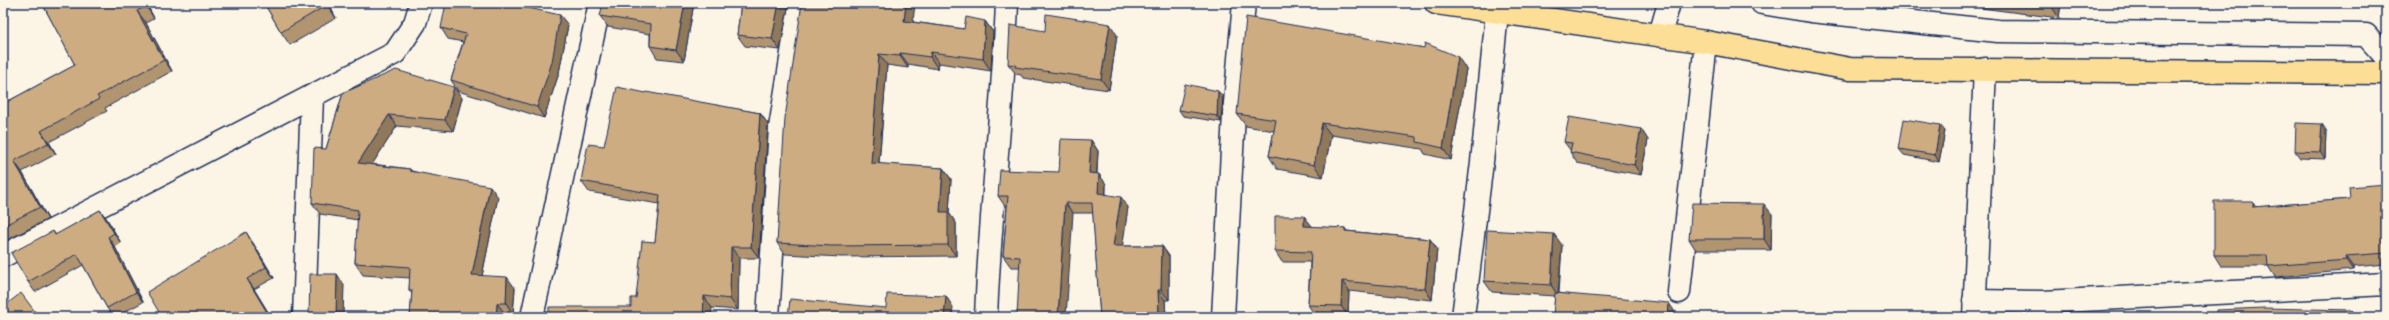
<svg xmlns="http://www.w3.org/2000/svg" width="2389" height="320" viewBox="0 0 2389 320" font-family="Pangolin,sans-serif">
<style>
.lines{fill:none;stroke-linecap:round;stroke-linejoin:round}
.minor-casing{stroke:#1b2f5e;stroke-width:25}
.major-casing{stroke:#1b2f5e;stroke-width:25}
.minor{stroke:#fcf5e5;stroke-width:22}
.major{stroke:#fdde96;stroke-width:22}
.wall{fill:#b1946f;stroke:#1b2f5e}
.shaded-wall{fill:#90785a;stroke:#1b2f5e}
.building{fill:#ceac81;stroke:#1b2f5e}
</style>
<rect width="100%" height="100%" fill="#fcf5e5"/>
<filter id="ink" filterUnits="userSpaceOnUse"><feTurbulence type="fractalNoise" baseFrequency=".025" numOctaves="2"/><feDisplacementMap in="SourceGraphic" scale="8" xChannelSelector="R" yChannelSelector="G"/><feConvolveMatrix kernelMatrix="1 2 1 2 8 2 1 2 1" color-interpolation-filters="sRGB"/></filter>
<g filter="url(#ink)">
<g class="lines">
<g class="minor-casing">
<g id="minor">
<polyline points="1762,3 1811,11 1998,31 2366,35 2386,57"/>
<polyline points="1660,35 1669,3"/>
<polyline points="3,256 395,53 415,23 421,3"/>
<polyline points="1679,292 1706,42"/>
<polyline points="1974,301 2043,302 2386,284"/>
<polyline points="304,317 312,96"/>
<polyline points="532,317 600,3"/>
<polyline points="768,317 780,128 800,3"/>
<path d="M986,317c4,-105 17,-209 21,-314"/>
<polyline points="1223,317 1234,114 1244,3"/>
<polyline points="1463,317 1482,162 1497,13"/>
<polyline points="1974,317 1985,69"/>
</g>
</g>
<g class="major-casing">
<polyline id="major" points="1436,3 1706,42 1850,69 2386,73"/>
</g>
<use href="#minor" class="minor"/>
<use href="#major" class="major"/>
</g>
<g class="wall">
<polygon points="42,3 146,3 154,18 146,23 172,71 105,108 107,111 49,142 56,154 22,172 48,219 5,241 3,238 3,104 75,65"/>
<polygon points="264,3 328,3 336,18 290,45 281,32"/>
<polygon points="694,3 684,61 657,58 650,46 650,34 608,27 600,16"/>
<polygon points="741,3 789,3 780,50 745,46 737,35"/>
<polygon points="802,3 913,22 964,29 985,21 993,32 991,71 939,63 938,69 908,64 908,68 887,65 879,164 943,168 951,179 949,213 956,223 956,256 841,257 785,254 777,243"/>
<polygon points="1978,3 2061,3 2059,18 1981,8"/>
<polygon points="568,25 559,73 544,118 458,91 451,80 463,42 448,39 441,28"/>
<polygon points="1045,31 1117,35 1109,90 1023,78 1021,75 1016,74 1008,64"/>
<polygon points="1466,69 1451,160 1425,154 1422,149 1331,135 1323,177 1277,169 1269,156 1274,131 1246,126 1237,114"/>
<polygon points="343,93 462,98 453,131 397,126 372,164 410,169 412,171 498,197 482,276 515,288 513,314 505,314 505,317 410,317 412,294 409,290 410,278 363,275 355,263 358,220 320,214 312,203 326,149"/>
<polygon points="646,93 760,113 768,124 759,258 739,258 738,310 712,308 631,307 636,298 655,242 659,204 589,192 581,181 604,146"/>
<polygon points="1223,97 1221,122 1183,116 1179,110"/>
<polygon points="1641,129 1648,140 1641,175 1577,163 1570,152 1571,151 1564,142"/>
<polygon points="2326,130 2325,159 2300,158 2295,151"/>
<polygon points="1945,131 1939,162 1904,155 1899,149"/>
<polygon points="1091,140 1098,151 1097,174 1106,184 1106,194 1128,207 1122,246 1162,246 1169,256 1169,300 1165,300 1166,317 1100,317 1093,213 1073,213 1020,267 1011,267 1003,256 1007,206 1005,206 998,196 1059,172"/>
<polygon points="2386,184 2386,264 2354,267 2354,270 2275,277 2268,266 2221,266 2214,255 2257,207 2350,199"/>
<polygon points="100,210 107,219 121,243 115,247 143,302 115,317 113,317 107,308 83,265 35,292 28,282 53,231 56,235"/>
<polygon points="1772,214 1771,250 1696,250 1689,239"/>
<polygon points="1304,216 1312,227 1345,228 1347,231 1430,239 1437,249 1432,300 1349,291 1348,316 1315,315 1308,305 1310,262 1282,262 1275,251"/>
<polygon points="253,243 274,278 254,289 271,317 162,317"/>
<polygon points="1562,245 1559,293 1677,315 1677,317 1553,317 1555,296 1492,292 1484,281"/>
</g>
<g class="shaded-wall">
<polygon points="144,3 146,3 154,18"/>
<polygon points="326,3 328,3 336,18"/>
<polygon points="685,3 694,3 684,61 676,50"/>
<polygon points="779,3 789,3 780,50 772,39"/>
<polygon points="906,3 915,3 912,32 904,21"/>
<polygon points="2052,3 2061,3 2059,18 2052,7"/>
<polygon points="137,11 146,23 172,71 164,60"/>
<polygon points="560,15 568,25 559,73 544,118 537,107"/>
<polygon points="985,21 993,32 991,71 983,59"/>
<polygon points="1110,24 1117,35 1109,90 1101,79"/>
<polygon points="931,52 939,63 938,69 930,57"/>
<polygon points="900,53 908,64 908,68 900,56"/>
<polygon points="879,54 887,65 878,174 871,163"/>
<polygon points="1458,57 1466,69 1451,160 1443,148"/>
<polygon points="454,87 462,98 453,131 445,120"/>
<polygon points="1218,91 1223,97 1221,122 1217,116"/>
<polygon points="760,113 768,124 759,258 751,247"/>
<polygon points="389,115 397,126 366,174 358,163"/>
<polygon points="1322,123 1331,135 1323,177 1314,165"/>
<polygon points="2322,124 2326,130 2325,159 2320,152"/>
<polygon points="1940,125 1945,131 1939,162 1935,155"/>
<polygon points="1641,129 1648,140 1641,175 1634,165"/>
<polygon points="41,131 49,142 56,154 48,143"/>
<polygon points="1091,140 1098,151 1096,184 1089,173"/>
<polygon points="14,161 22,172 48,219 40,207"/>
<polygon points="943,168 951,179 949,213 956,223 956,256 948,245 940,212"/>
<polygon points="1099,174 1106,184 1105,204 1098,193"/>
<polygon points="490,186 498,197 480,286 472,275"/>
<polygon points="1121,197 1128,207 1121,257 1113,246"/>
<polygon points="2253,201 2260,212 2253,207"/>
<polygon points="1065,203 1073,213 1066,317 1058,317"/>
<polygon points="1764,204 1772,214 1771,250 1764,239"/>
<polygon points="100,210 107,219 121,243 114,233"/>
<polygon points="1304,216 1312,226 1312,236 1304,226"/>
<polygon points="246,232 253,243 274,278 266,267"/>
<polygon points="1554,234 1562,245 1558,296 1551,285"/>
<polygon points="108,237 115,247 143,302 136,292"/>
<polygon points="1430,239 1437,249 1432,300 1425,289"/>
<polygon points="1162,246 1169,256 1169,300 1161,290"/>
<polygon points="731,247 739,258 738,310 730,299"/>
<polygon points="2346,256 2354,267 2354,270 2347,260"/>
<polygon points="337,274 344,285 343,317 336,317"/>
<polygon points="507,277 515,288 513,314 506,303"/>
<polygon points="247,279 254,289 271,317 270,317"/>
<polygon points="1342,281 1349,291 1348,316 1341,306"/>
<polygon points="1158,290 1165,300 1166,317 1159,317"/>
<polygon points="704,296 712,308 711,317 703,317"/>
<polygon points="946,296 953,307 952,317 944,317"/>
<polygon points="497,303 505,314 505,317 496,317"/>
<polygon points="1669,303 1677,315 1677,317 1668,317"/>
<polygon points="2352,310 2357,317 2352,317"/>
</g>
<g class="building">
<polygon points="42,3 144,3 146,6 137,11 164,60 97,96 99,99 41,131 48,143 14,161 40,207 3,226 3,104 75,65"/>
<polygon points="264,3 326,3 327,5 281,32"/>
<polygon points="446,3 506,3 560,15 552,62 537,107 451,80 466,34 441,28"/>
<polygon points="603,3 685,3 676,50 650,46 651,24 600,16"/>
<polygon points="741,3 779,3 772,39 737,35"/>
<polygon points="802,3 906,3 904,21 964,29 966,17 985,21 983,59 931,52 930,57 900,53 900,56 879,54 871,163 943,168 940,212 948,212 948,245 833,246 777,243 785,118"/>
<polygon points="2019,3 2052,3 2052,7"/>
<polygon points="1046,14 1110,24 1101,79 1015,67 1016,65 1008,64 1010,25 1045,31"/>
<polygon points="1246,17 1424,48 1425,43 1458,57 1443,148 1417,142 1417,137 1322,123 1314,165 1269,156 1276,120 1237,114"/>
<polygon points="396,70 454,87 445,120 389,115 358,163 410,169 410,171 490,186 472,275 507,277 506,303 497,303 496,317 410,317 412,290 409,290 410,267 355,263 358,210 312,203 314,148 326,149 343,93"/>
<polygon points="1185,84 1218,91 1217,116 1179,110"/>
<polygon points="617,87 646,93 646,92 760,113 751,247 731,247 730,299 704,296 703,317 549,317 549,307 631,307 631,298 636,298 642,241 655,242 660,195 581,181 588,144 604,146"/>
<polygon points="1569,117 1641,129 1634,165 1570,152 1572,143 1564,142"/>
<polygon points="1904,119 1940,125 1935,155 1899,149"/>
<polygon points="2296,123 2322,124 2320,152 2295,151"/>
<polygon points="1061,139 1091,140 1089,173 1099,174 1098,193 1121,197 1113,246 1162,246 1161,290 1158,290 1159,317 1100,317 1092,203 1065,203 1058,317 1017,317 1020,257 1003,256 1008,196 998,196 1000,170 1059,172"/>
<polygon points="2386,184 2386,253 2346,256 2347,260 2268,266 2267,255 2214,255 2214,201 2253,201 2253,207 2350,199 2349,187"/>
<polygon points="1692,203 1764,204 1764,239 1689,239"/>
<polygon points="100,210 114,233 108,237 136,292 107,308 77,254 28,282 11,253 53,231 55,235"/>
<polygon points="1275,216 1304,216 1304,226 1345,228 1345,231 1430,239 1425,289 1342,281 1341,306 1308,305 1311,252 1275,251"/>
<polygon points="1487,230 1554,234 1551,285 1484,281"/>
<polygon points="246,232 266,267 247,279 270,317 162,317 147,292"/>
<polygon points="310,274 337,274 336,317 309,317"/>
<polygon points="21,293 39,317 3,317 3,307"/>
<polygon points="1555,293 1669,303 1668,317 1553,317"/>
<polygon points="887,294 946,296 944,317 788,317 790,299 886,308"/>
<polygon points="2264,308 2352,310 2352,317 2217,317 2217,310"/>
</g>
</g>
<rect width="2389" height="320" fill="none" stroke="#fcf5e5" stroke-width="16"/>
<rect x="8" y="8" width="2373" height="304" fill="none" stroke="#1b2f5e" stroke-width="1.5" filter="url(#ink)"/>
</svg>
